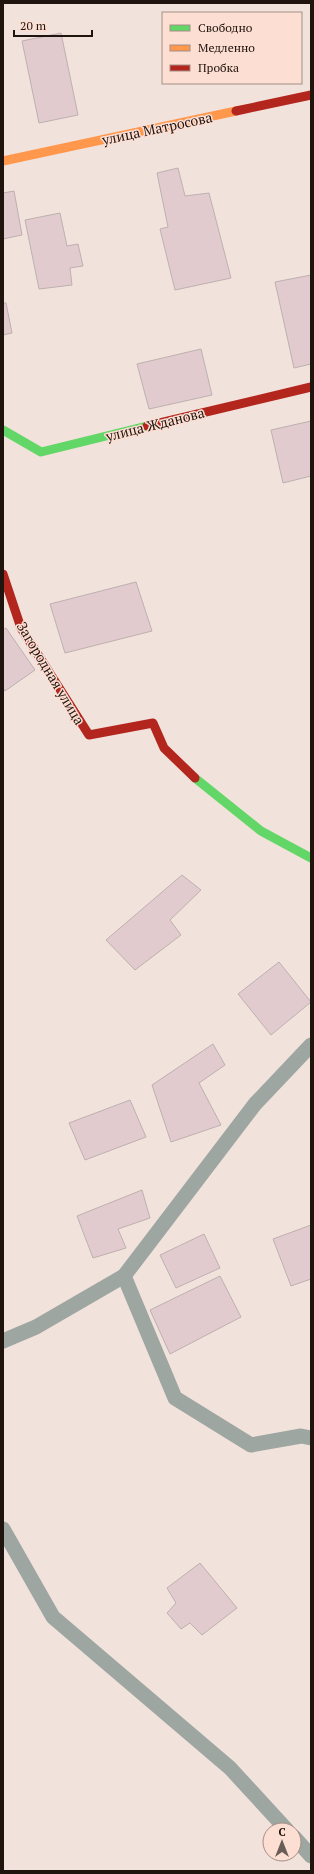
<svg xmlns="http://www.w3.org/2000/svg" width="314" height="1874" viewBox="0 0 314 1874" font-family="'PT Serif',serif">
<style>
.building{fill:#e1cbce;stroke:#beb0b0}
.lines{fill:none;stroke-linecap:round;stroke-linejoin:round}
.lane{stroke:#9ea6a2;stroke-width:15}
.fast{stroke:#63d668;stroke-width:9}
.slow{stroke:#ff974d;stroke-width:9}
.jam{stroke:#b3261e;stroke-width:9}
.labels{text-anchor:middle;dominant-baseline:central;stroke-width:3;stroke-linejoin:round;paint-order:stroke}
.street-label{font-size:14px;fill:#20140e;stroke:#fcded2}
</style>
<rect width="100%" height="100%" fill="#f2e2dc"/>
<g class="building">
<polygon points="61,33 78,115 39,123 22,41"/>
<polygon points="178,168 185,196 209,193 231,278 175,290 160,229 168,227 157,173"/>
<polygon points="14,191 22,235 3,239 3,193"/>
<polygon points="60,213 67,246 78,244 83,266 70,268 72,285 39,289 25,220"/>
<polygon points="311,275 311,364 294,368 275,282"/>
<polygon points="3,303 6,303 12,333 3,335"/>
<polygon points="201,349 212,395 149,409 137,364"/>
<polygon points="311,421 311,476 283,483 271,430"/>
<polygon points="136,582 152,631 65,653 50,604"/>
<polygon points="6,628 35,670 5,691 3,688 3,630"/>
<polygon points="182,875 201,890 170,920 181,935 135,970 106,940"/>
<polygon points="279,962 311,1002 271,1035 238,994"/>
<polygon points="213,1044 225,1065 199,1083 221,1125 171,1142 152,1085"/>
<polygon points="130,1100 146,1137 85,1160 69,1123"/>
<polygon points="142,1190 150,1218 118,1229 126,1248 93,1258 77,1216"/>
<polygon points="311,1225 311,1279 291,1286 273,1239"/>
<polygon points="204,1234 220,1268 176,1288 160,1255"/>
<polygon points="220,1276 241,1317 170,1354 150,1310"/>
<polygon points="200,1563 237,1608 202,1635 190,1623 181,1629 167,1613 176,1603 167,1588"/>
</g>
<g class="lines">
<g class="lane">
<polyline points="311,1045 255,1104 124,1276 175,1398 251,1445 301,1436 311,1438"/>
<polyline points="3,1341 36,1327 124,1276"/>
<polyline points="3,1529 53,1617 230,1768 287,1830"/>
<polyline points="294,1837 311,1856"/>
</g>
<g class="fast">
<polyline points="3,430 41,452 147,426"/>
<polyline points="195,778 261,831 311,858"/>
</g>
<polyline class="slow" points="3,161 236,111"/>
<g class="jam">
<polyline points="236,111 311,95"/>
<polyline points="147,426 311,387"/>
<polyline points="3,574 21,628 89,735 153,723 164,748 195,778"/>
</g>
</g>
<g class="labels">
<g class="street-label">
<text transform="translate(157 128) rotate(-12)">улица Матросова</text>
<text transform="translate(155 424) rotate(-14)">улица Жданова</text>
<text transform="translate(51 673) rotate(59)">Загородная улица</text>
</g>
</g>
<rect width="314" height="1874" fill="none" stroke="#20140e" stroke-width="8"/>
<rect x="162" y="12" width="140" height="72" fill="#fcded2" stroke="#a48d84"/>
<rect x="170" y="25" width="20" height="6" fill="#63d668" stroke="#a48d84"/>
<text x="198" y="32" font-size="12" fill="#20140e">Свободно</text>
<rect x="170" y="45" width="20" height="6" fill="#ff974d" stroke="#a48d84"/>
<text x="198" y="52" font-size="12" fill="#20140e">Медленно</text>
<rect x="170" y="65" width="20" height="6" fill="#b3261e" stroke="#a48d84"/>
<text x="198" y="72" font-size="12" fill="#20140e">Пробка</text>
<g transform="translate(282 1842)"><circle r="19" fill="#fcded2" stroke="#a48d84"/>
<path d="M0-3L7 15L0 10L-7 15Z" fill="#6a5c56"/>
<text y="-6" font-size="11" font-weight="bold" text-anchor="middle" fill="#20140e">С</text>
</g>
<path d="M14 30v6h78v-6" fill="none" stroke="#20140e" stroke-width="2"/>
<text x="20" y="30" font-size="12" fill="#20140e" stroke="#fcded2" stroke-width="3" paint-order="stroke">20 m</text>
</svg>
